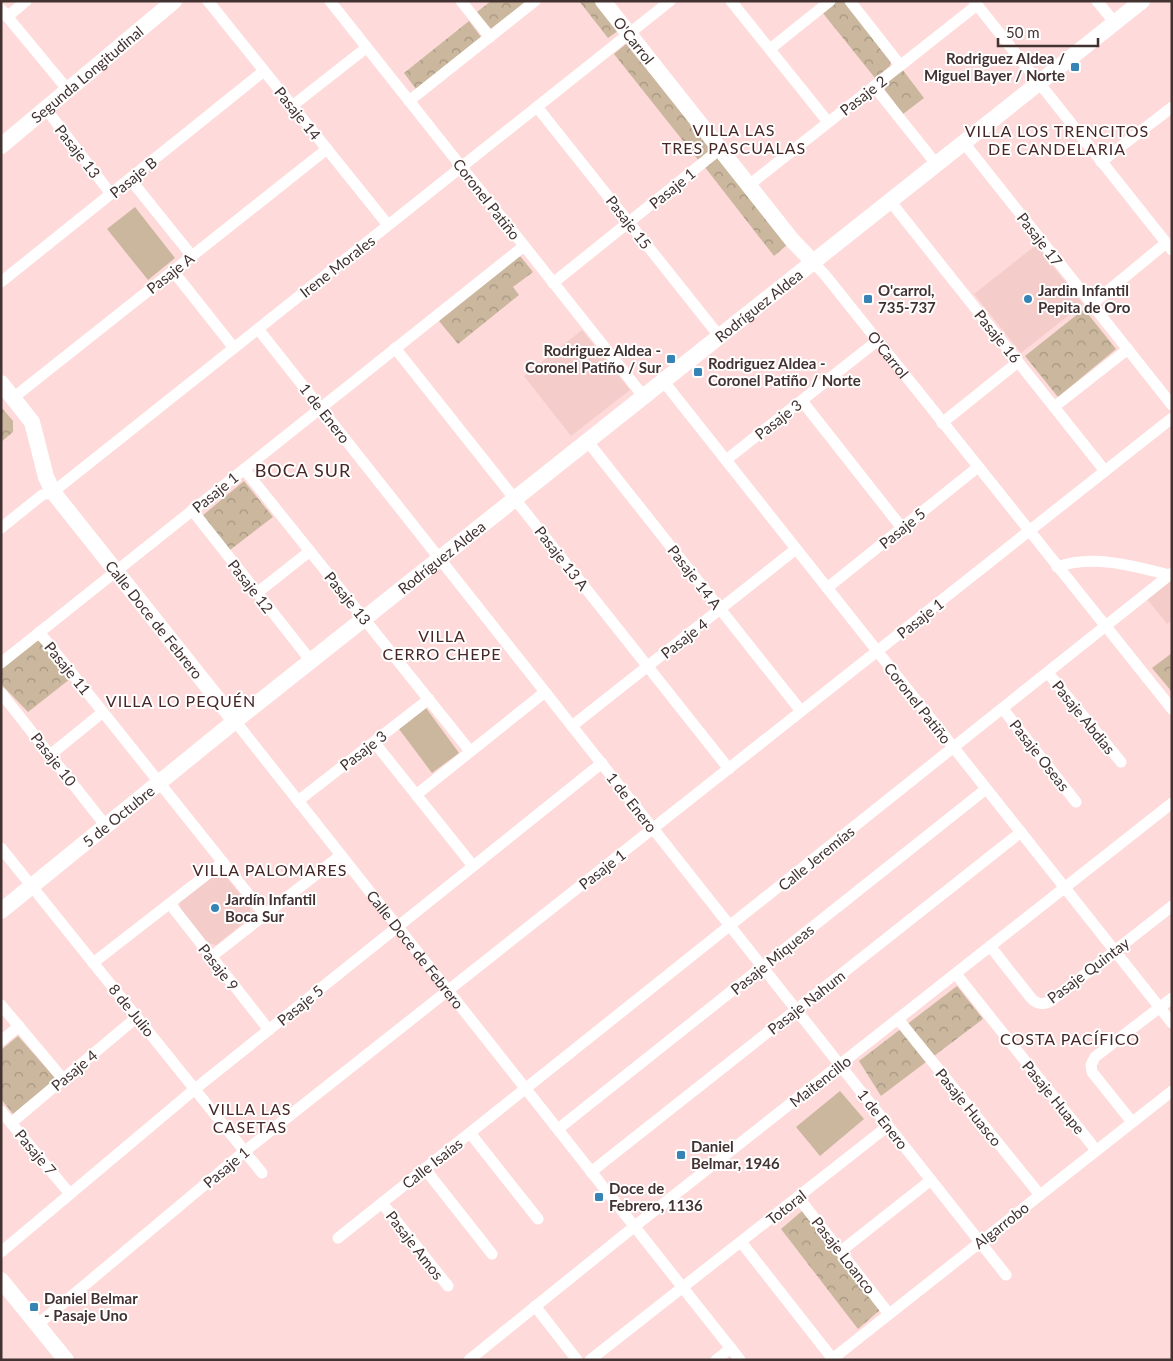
<svg xmlns="http://www.w3.org/2000/svg" width="1173" height="1361" viewBox="0 0 1173 1361" font-family="Lato,sans-serif">
<style>
.built{fill:#f4ccca}
.grass{fill:#cab79e}
.forest{fill:url(#forest-crowns)}
.lines{fill:none;stroke-linecap:round;stroke-linejoin:round}
.street{stroke:#fff;stroke-width:11}
.secondary{stroke:#fff;stroke-width:16}
.poi-dot{fill:#3683b5;stroke:#fff;stroke-width:2}
.labels{text-anchor:middle;dominant-baseline:central;stroke-width:4;stroke-linejoin:round;paint-order:stroke}
.street-label{font-size:15px;fill:#423231;stroke:#fff}
.poi-label{font-size:15px;font-weight:bold;fill:#423231;stroke:#fff;text-anchor:start}
.neighbourhood-label{font-size:16px;letter-spacing:1px;fill:#462626;stroke:#fff}
.quarter-label{font-size:18px;letter-spacing:1px;fill:#462626;stroke:#fff}
</style>
<defs>
<pattern id="forest-crowns" width="20" height="18" patternUnits="userSpaceOnUse" patternTransform="scale(1.25)"><rect width="20" height="18" fill="#cab79e"/><path d="M2 6a3 3 0 1 1 6 0M12 15a3 3 0 1 1 6 0" fill="none" stroke="#a69581"/></pattern>
</defs>
<rect width="100%" height="100%" fill="#fedbda"/>
<g class="built">
<polygon points="1036,245 1083,304 1021,353 974,294"/>
<polygon points="582,330 630,390 571,436 524,376"/>
<polygon points="1172,579 1172,620 1167,624 1147,599"/>
<polygon points="214,872 223,873 250,907 251,917 216,945 205,942 181,909 179,902"/>
</g>
<g class="grass">
<polygon points="135,207 175,258 148,280 107,229"/>
<polygon points="426,708 459,753 432,773 399,729"/>
<polygon points="840,1091 864,1119 820,1156 796,1127"/>
</g>
<g class="forest">
<polygon points="491,1 527,1 491,29 477,12"/>
<polygon points="579,1 594,1 618,31 608,38"/>
<polygon points="837,1 846,1 891,59 890,66 875,78 822,12"/>
<polygon points="469,21 481,37 416,89 404,73"/>
<polygon points="626,44 712,150 699,161 614,54"/>
<polygon points="902,69 924,98 903,114 885,90 885,82"/>
<polygon points="717,156 787,245 774,256 704,166"/>
<polygon points="520,256 533,272 513,287 519,295 458,344 439,321"/>
<polygon points="1084,309 1116,349 1058,397 1025,356"/>
<polygon points="1,407 13,421 13,432 1,442"/>
<polygon points="244,481 273,517 230,550 202,516"/>
<polygon points="36,639 42,644 70,679 28,712 1,684 1,668"/>
<polygon points="1172,653 1172,692 1152,668"/>
<polygon points="957,986 983,1019 881,1096 859,1061"/>
<polygon points="18,1036 56,1079 13,1114 1,1099 1,1050"/>
<polygon points="802,1211 880,1310 858,1329 781,1229"/>
</g>
<g class="lines">
<g class="street">
<polyline points="208,1 388,225"/>
<polyline points="330,1 644,397"/>
<polyline points="461,1 490,37"/>
<polyline points="731,1 828,122"/>
<polyline points="850,1 900,65"/>
<polyline points="974,1 1172,250"/>
<polyline points="1097,1 1115,23"/>
<polyline points="1,9 68,90"/>
<polyline points="7,17 26,1"/>
<polyline points="770,49 830,1"/>
<polyline points="874,86 937,165"/>
<polyline points="409,101 535,1"/>
<polyline points="292,106 366,48"/>
<polyline points="537,107 720,337"/>
<polyline points="46,109 111,194"/>
<polyline points="964,143 1172,405"/>
<polyline points="1101,162 1172,107"/>
<polyline points="130,179 192,256"/>
<polyline points="749,185 977,5"/>
<polyline points="890,201 1105,471"/>
<path id="s1" d="M814,263l11,12 347,434"/>
<polyline points="173,271 234,348"/>
<polyline points="1,282 264,71"/>
<polyline points="553,283 720,149"/>
<polyline points="1092,304 1166,243"/>
<polyline points="258,329 1006,1275"/>
<polyline points="395,348 729,769"/>
<polyline points="664,382 1172,1023"/>
<polyline points="13,398 327,149"/>
<polyline points="802,401 902,528"/>
<polyline points="1054,407 1128,349"/>
<polyline points="942,423 1018,362"/>
<polyline points="588,442 801,711"/>
<polyline points="726,460 877,341"/>
<polyline points="244,469 470,751"/>
<polyline points="192,510 311,661"/>
<polyline points="1,528 42,495 53,492 670,1"/>
<path d="M1057,567c36,-13 77,-1 112,8"/>
<polyline points="827,588 978,467"/>
<polyline points="257,593 310,551"/>
<polyline points="39,632 265,915"/>
<polyline points="1,663 524,246"/>
<polyline points="1048,673 1121,762"/>
<polyline points="1,693 106,826"/>
<polyline points="1003,709 1076,802"/>
<path id="s2" d="M235,721l505,639"/>
<polyline points="572,726 796,549"/>
<polyline points="374,742 473,866"/>
<polyline points="50,755 103,712"/>
<polyline points="416,795 545,692"/>
<polyline points="298,801 429,699"/>
<polyline points="1,848 262,1173"/>
<polyline points="170,904 269,1030"/>
<path d="M990,946l41,52c6,7 14,7 21,2l120,-94"/>
<polyline points="211,957 341,855"/>
<polyline points="93,963 223,862"/>
<polyline points="956,974 1096,1150"/>
<polyline points="1,1005 63,1079"/>
<polyline points="898,1019 1040,1195"/>
<polyline points="1,1041 19,1026"/>
<polyline points="1,1111 70,1194"/>
<polyline points="1132,1122 1092,1072 1091,1065 1095,1057 1172,998"/>
<polyline points="11,1123 137,1017"/>
<polyline points="558,1129 986,789"/>
<polyline points="470,1133 538,1219"/>
<polyline points="425,1169 492,1254"/>
<polyline points="591,1172 1021,832"/>
<polyline points="798,1197 889,1314"/>
<polyline points="382,1203 448,1286"/>
<polyline points="338,1238 1172,573"/>
<polyline points="741,1242 832,1358"/>
<polyline points="841,1251 931,1180"/>
<polyline points="1,1252 195,1089 602,763"/>
<polyline points="535,1306 577,1360"/>
<polyline points="37,1325 245,1151 1172,418"/>
<polyline points="469,1360 635,1226 1172,803"/>
<polyline points="590,1360 888,1126"/>
<polyline points="716,1360 731,1348"/>
<polyline points="831,1360 1172,1091"/>
</g>
<g class="secondary">
<path id="s3" d="M603,1l189,239 22,23"/>
<path id="s4" d="M1,146l173,-145"/>
<path id="s5" d="M1,383l31,39 14,55 7,15 182,229"/>
<path id="s6" d="M1,911l234,-190 907,-720"/>
<polyline points="1,1280 66,1360"/>
</g>
</g>
<g class="poi-dot">
<rect x="1070" y="62" width="10" height="10" rx="2.5"/>
<rect x="863" y="294" width="10" height="10" rx="2.5"/>
<circle cx="1028" cy="299" r="5"/>
<rect x="666" y="354" width="10" height="10" rx="2.5"/>
<rect x="693" y="367" width="10" height="10" rx="2.5"/>
<circle cx="215" cy="908" r="5"/>
<rect x="676" y="1150" width="10" height="10" rx="2.5"/>
<rect x="594" y="1192" width="10" height="10" rx="2.5"/>
<rect x="29" y="1302" width="10" height="10" rx="2.5"/>
</g>
<g class="labels">
<g class="street-label">
<text stroke="none"><textPath href="#s3" startOffset="50">O'Carrol</textPath></text>
<text stroke="none"><textPath href="#s4" startOffset="112">Segunda Longitudinal</textPath></text>
<text transform="translate(863 95) rotate(-38)">Pasaje 2</text>
<text transform="translate(298 113) rotate(51)">Pasaje 14</text>
<text transform="translate(78 151) rotate(52)">Pasaje 13</text>
<text transform="translate(133 177) rotate(-39)">Pasaje B</text>
<text transform="translate(672 188) rotate(-39)">Pasaje 1</text>
<text transform="translate(487 199) rotate(52)">Coronel Patiño</text>
<text transform="translate(629 222) rotate(52)">Pasaje 15</text>
<text transform="translate(1040 239) rotate(52)">Pasaje 17</text>
<text transform="translate(337 266) rotate(-38)">Irene Morales</text>
<text transform="translate(170 273) rotate(-38)">Pasaje A</text>
<text stroke="none"><textPath href="#s6" startOffset="970">Rodríguez Aldea</textPath></text>
<text transform="translate(998 336) rotate(51)">Pasaje 16</text>
<text stroke="none"><textPath href="#s1" startOffset="118">O'Carrol</textPath></text>
<text transform="translate(325 413) rotate(52)">1 de Enero</text>
<text transform="translate(778 419) rotate(-38)">Pasaje 3</text>
<text transform="translate(215 492) rotate(-39)">Pasaje 1</text>
<text transform="translate(902 528) rotate(-39)">Pasaje 5</text>
<text stroke="none"><textPath href="#s6" startOffset="565">Rodríguez Aldea</textPath></text>
<text transform="translate(562 558) rotate(52)">Pasaje 13 A</text>
<text transform="translate(695 577) rotate(52)">Pasaje 14 A</text>
<text transform="translate(251 586) rotate(52)">Pasaje 12</text>
<text transform="translate(348 598) rotate(51)">Pasaje 13</text>
<text transform="translate(920 618) rotate(-38)">Pasaje 1</text>
<text stroke="none"><textPath href="#s5" startOffset="286">Calle Doce de Febrero</textPath></text>
<text transform="translate(684 638) rotate(-38)">Pasaje 4</text>
<text transform="translate(68 668) rotate(51)">Pasaje 11</text>
<text transform="translate(918 703) rotate(52)">Coronel Patiño</text>
<text transform="translate(1084 717) rotate(51)">Pasaje Abdias</text>
<text transform="translate(363 750) rotate(-38)">Pasaje 3</text>
<text transform="translate(1040 755) rotate(52)">Pasaje Oseas</text>
<text transform="translate(54 759) rotate(52)">Pasaje 10</text>
<text transform="translate(632 802) rotate(52)">1 de Enero</text>
<text stroke="none"><textPath href="#s6" startOffset="151">5 de Octubre</textPath></text>
<text transform="translate(816 858) rotate(-39)">Calle Jeremías</text>
<text transform="translate(602 869) rotate(-38)">Pasaje 1</text>
<text stroke="none"><textPath href="#s2" startOffset="291">Calle Doce de Febrero</textPath></text>
<text transform="translate(772 959) rotate(-39)">Pasaje Miqueas</text>
<text transform="translate(219 967) rotate(52)">Pasaje 9</text>
<text transform="translate(1088 970) rotate(-37)">Pasaje Quintay</text>
<text transform="translate(806 1002) rotate(-38)">Pasaje Nahum</text>
<text transform="translate(300 1005) rotate(-39)">Pasaje 5</text>
<text transform="translate(132 1010) rotate(51)">8 de Julio</text>
<text transform="translate(74 1070) rotate(-40)">Pasaje 4</text>
<text transform="translate(820 1081) rotate(-38)">Maitencillo</text>
<text transform="translate(1054 1097) rotate(51)">Pasaje Huape</text>
<text transform="translate(969 1107) rotate(51)">Pasaje Huasco</text>
<text transform="translate(883 1119) rotate(52)">1 de Enero</text>
<text transform="translate(36 1152) rotate(50)">Pasaje 7</text>
<text transform="translate(432 1163) rotate(-38)">Calle Isaías</text>
<text transform="translate(226 1167) rotate(-40)">Pasaje 1</text>
<text transform="translate(786 1207) rotate(-38)">Totoral</text>
<text transform="translate(1001 1225) rotate(-38)">Algarrobo</text>
<text transform="translate(415 1245) rotate(52)">Pasaje Amos</text>
<text transform="translate(844 1255) rotate(52)">Pasaje Loanco</text>
</g>
<g class="poi-label">
<text x="1065" y="58" text-anchor="end">Rodriguez Aldea /<tspan x="1065" dy="17">Miguel Bayer / Norte</tspan></text>
<text x="878" y="290">O'carrol,<tspan x="878" dy="17">735-737</tspan></text>
<text x="1038" y="290">Jardin Infantil<tspan x="1038" dy="17">Pepita de Oro</tspan></text>
<text x="661" y="350" text-anchor="end">Rodriguez Aldea -<tspan x="661" dy="17">Coronel Patiño / Sur</tspan></text>
<text x="708" y="363">Rodriguez Aldea -<tspan x="708" dy="17">Coronel Patiño / Norte</tspan></text>
<text x="225" y="899">Jardín Infantil<tspan x="225" dy="17">Boca Sur</tspan></text>
<text x="691" y="1146">Daniel<tspan x="691" dy="17">Belmar, 1946</tspan></text>
<text x="609" y="1188">Doce de<tspan x="609" dy="17">Febrero, 1136</tspan></text>
<text x="44" y="1298">Daniel Belmar<tspan x="44" dy="17">- Pasaje Uno</tspan></text>
</g>
<g class="neighbourhood-label">
<text x="734" y="129">VILLA LAS<tspan x="734" dy="18">TRES PASCUALAS</tspan></text>
<text x="1057" y="130">VILLA LOS TRENCITOS<tspan x="1057" dy="18">DE CANDELARIA</tspan></text>
<text x="442" y="635">VILLA<tspan x="442" dy="18">CERRO CHEPE</tspan></text>
<text x="181" y="700">VILLA LO PEQUÉN</text>
<text x="270" y="869">VILLA PALOMARES</text>
<text x="1070" y="1038">COSTA PACÍFICO</text>
<text x="250" y="1108">VILLA LAS<tspan x="250" dy="18">CASETAS</tspan></text>
</g>
<g class="quarter-label">
<text x="303" y="470">BOCA SUR</text>
</g>
</g>
<rect width="1173" height="1361" fill="none" stroke="#423231" stroke-width="5"/>
<path d="M998 38v8h100v-8" fill="none" stroke="#423231" stroke-width="2.5"/>
<text x="1006" y="38" font-size="15" fill="#423231" stroke="#ffffff" stroke-width="4" paint-order="stroke">50 m</text>
</svg>
